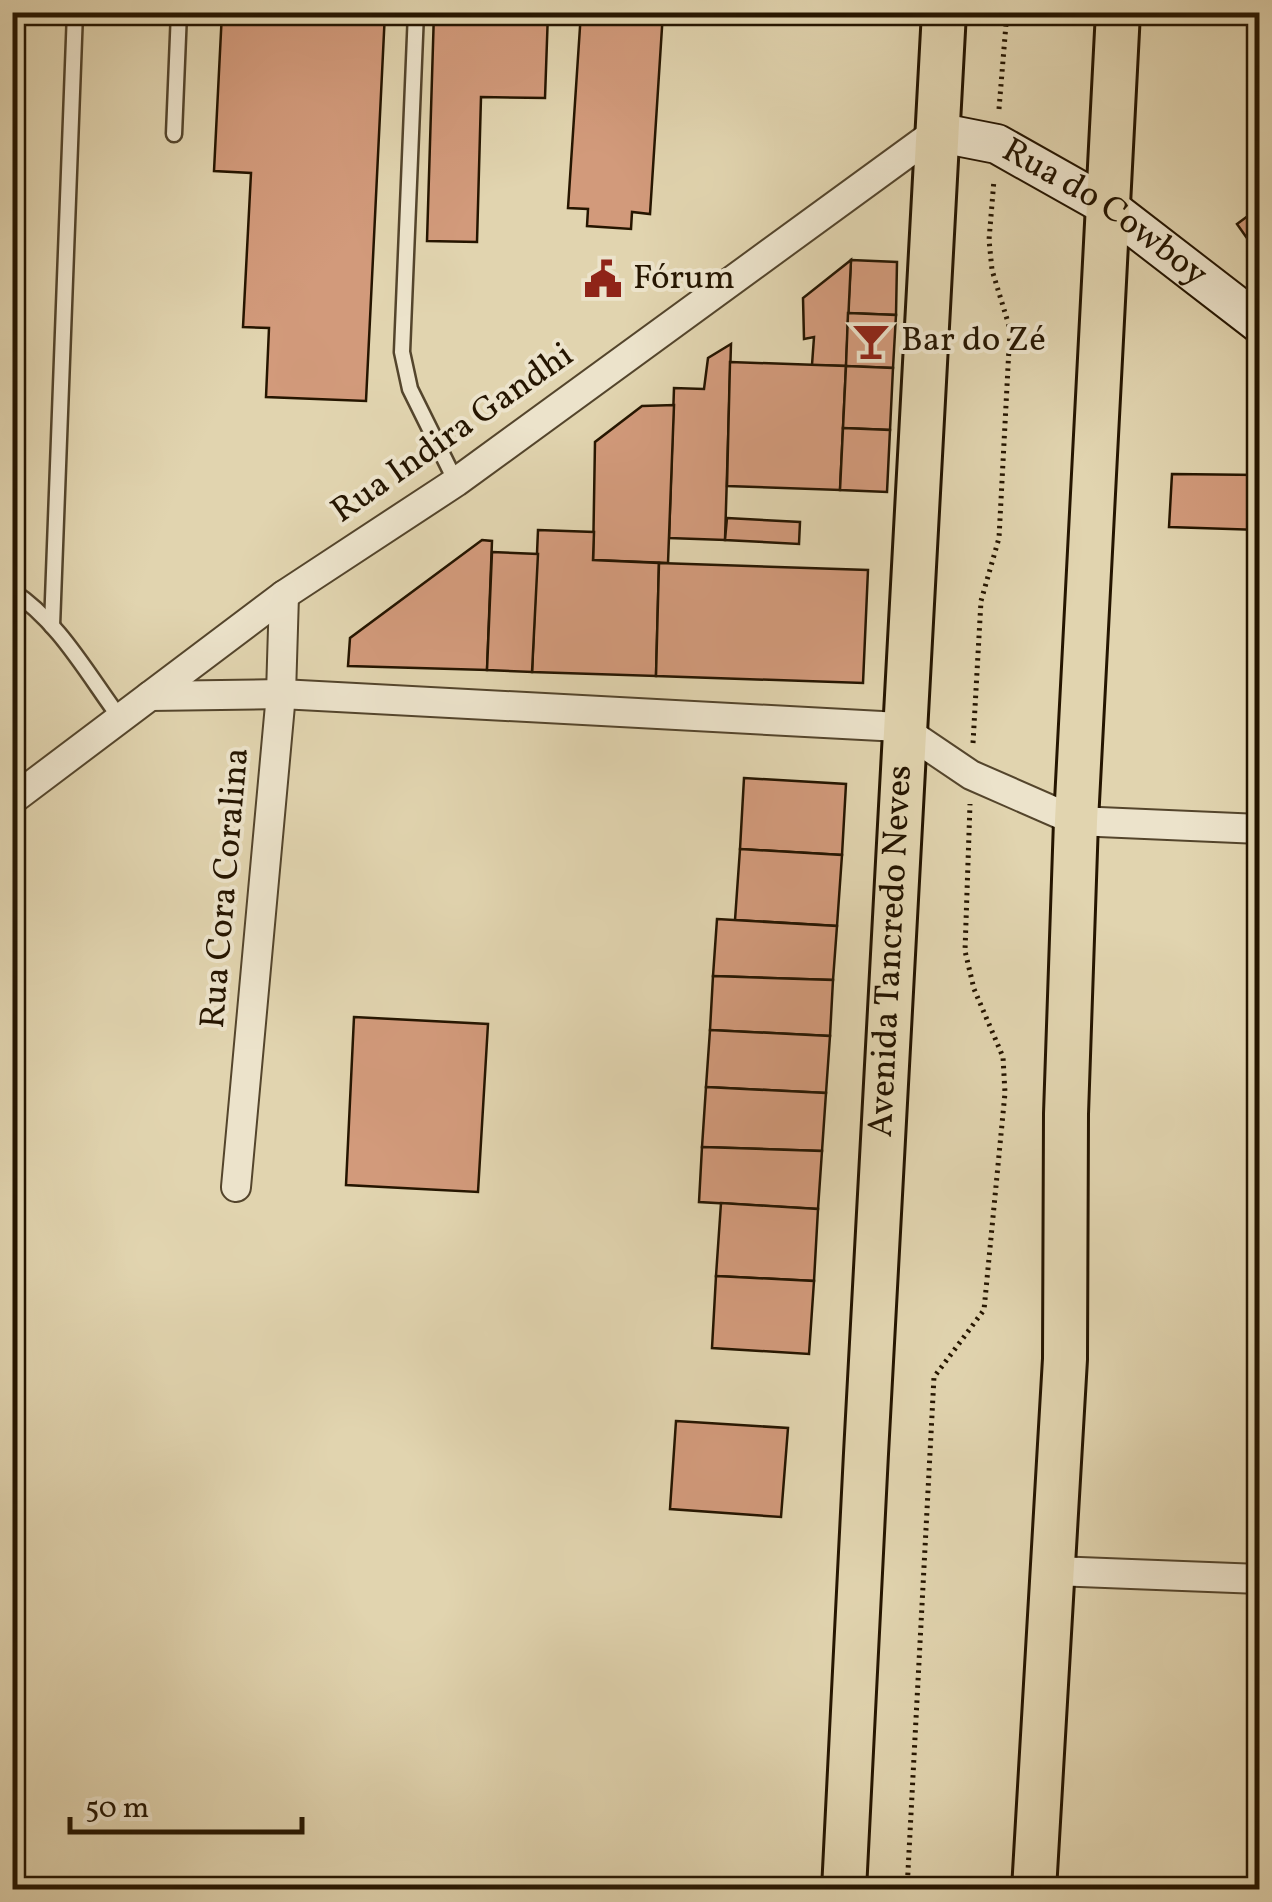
<svg xmlns="http://www.w3.org/2000/svg" width="1272" height="1902" viewBox="0 0 1272 1902" font-family="Vollkorn,serif">
<style>
.building{fill:#d29a7b;stroke:#251500;stroke-width:2.5}
.lines{fill:none;stroke-linecap:round;stroke-linejoin:round}
.lane-casing{stroke:#54452c;stroke-width:19}
.street-casing{stroke:#54452c;stroke-width:32}
.secondary-casing{stroke:#251500;stroke-width:42}
.primary-casing{stroke:#251500;stroke-width:48}
.path{stroke:#251500;stroke-width:5;stroke-dasharray:2.5 5;stroke-linecap:butt}
.lane{stroke:#ece3cb;stroke-width:14}
.street{stroke:#ece3cb;stroke-width:28}
.secondary{stroke:#ece3cb;stroke-width:38}
.primary{stroke:#e1d4af;stroke-width:42}
.labels{text-anchor:middle;dominant-baseline:central;stroke-width:8;stroke-linejoin:round;paint-order:stroke}
.street-label{font-size:35px;fill:#251500;stroke:#ece3cb}
.poi-label{font-size:35px;fill:#251500;stroke:#ece3cb;text-anchor:start}
</style>
<rect width="100%" height="100%" fill="#e1d4af"/>
<filter id="stains"><feTurbulence type="fractalNoise" baseFrequency=".002" numOctaves="4"/><feColorMatrix values="0 0 0 0 .2 0 0 0 0 .09 0 0 0 0 .02 0 0 0 .5 -.17"/></filter>
<radialGradient id="worn" r=".72"><stop offset=".6" stop-color="#630" stop-opacity="0"/><stop offset="1" stop-color="#630" stop-opacity=".3"/></radialGradient>
<g class="building">
<polygon points="222,12 385,12 366,401 266,397 269,328 243,327 251,173 214,171"/>
<polygon points="434,12 548,12 545,98 481,97 477,242 427,241"/>
<polygon points="581,12 663,12 650,214 632,212 631,229 587,226 588,209 568,208"/>
<polygon points="1260,207 1260,248 1256,251 1237,224"/>
<polygon points="851,260 897,262 896,315 848,313"/>
<polygon points="851,260 846,366 812,365 814,337 804,339 803,298"/>
<polygon points="848,313 896,315 893,368 846,366"/>
<polygon points="731,344 725,540 669,538 674,388 704,389 708,358"/>
<polygon points="730,362 846,366 840,490 727,486"/>
<polygon points="846,366 893,368 890,430 843,428"/>
<polygon points="674,405 668,563 593,560 595,442 642,406"/>
<polygon points="843,428 890,430 887,492 840,490"/>
<polygon points="1172,474 1260,475 1260,530 1169,527"/>
<polygon points="727,518 800,522 799,544 725,540"/>
<polygon points="538,530 594,532 593,560 659,563 656,676 532,672"/>
<polygon points="482,540 492,541 487,670 348,666 350,638"/>
<polygon points="492,552 538,554 532,672 487,670"/>
<polygon points="659,563 868,570 863,683 656,676"/>
<polygon points="744,778 846,784 842,855 740,849"/>
<polygon points="740,849 842,855 837,926 735,920"/>
<polygon points="717,919 837,926 833,980 713,976"/>
<polygon points="713,976 833,980 830,1036 710,1030"/>
<polygon points="354,1017 488,1024 478,1192 346,1185"/>
<polygon points="710,1030 830,1036 826,1093 706,1087"/>
<polygon points="706,1087 826,1093 822,1151 702,1147"/>
<polygon points="702,1147 822,1151 818,1209 699,1202"/>
<polygon points="721,1203 818,1209 814,1281 716,1276"/>
<polygon points="716,1276 814,1281 809,1354 712,1348"/>
<polygon points="676,1421 788,1428 781,1517 670,1509"/>
</g>
<g class="lines">
<g class="lane-casing">
<g id="lane">
<polyline points="416,12 402,352 410,389 456,482"/>
<polyline points="174,134 179,12"/>
<path d="M12,591c46,29 76,84 108,127"/>
<polyline points="52,626 75,12"/>
</g>
</g>
<g class="street-casing">
<g id="street">
<polyline points="150,696 281,694 900,727 971,775 1076,821 1260,829"/>
<polyline points="12,800 284,595 456,482 936,132"/>
<polyline points="236,1187 281,694 284,595"/>
<polyline points="1054,1571 1260,1579"/>
</g>
</g>
<g class="secondary-casing">
<g id="secondary">
<path id="s1" d="M936,132l61,12 110,62 153,118"/>
</g>
</g>
<g class="primary-casing">
<g id="primary">
<path id="s2" d="M844,1890c32,-626 61,-1252 100,-1878"/>
<polyline points="1034,1890 1065,1359 1066,1114 1076,821 1118,12"/>
</g>
</g>
<g class="path">
<polyline points="999,109 1007,12"/>
<polyline points="973,743 981,601 999,538 1010,329 992,270 989,240 994,180"/>
<polyline points="907,1890 934,1377 984,1310 1005,1093 1003,1057 974,989 965,951 970,804"/>
</g>
<use href="#lane" class="lane"/>
<use href="#street" class="street"/>
<use href="#secondary" class="secondary"/>
<use href="#primary" class="primary"/>
</g>
<defs>
<g id="civic-bare" transform="scale(3)"><path d="M-.6-6.5H3V-4.5H.6V-3L4-1V1h2V6H-6V1h2V-1L-.6-3ZM-1.2 2.5V6h2.4V2.5Z" fill="#8f2418" stroke="#ece3cb" stroke-width="2.5" paint-order="stroke"/></g>
<g id="bar-bare" transform="scale(3)"><path d="M-6-5H6L.8 .8V4.5H3.5V6h-7V4.5H-.8V.8Z" fill="#8f2418" stroke="#ece3cb" stroke-width="2.5" paint-order="stroke"/></g>
</defs>
<g fill-rule="evenodd">
<use href="#civic-bare" x="603" y="279"/>
<use href="#bar-bare" x="871" y="341"/>
</g>
<g class="labels">
<g class="street-label">
<text stroke="none"><textPath href="#s1" startOffset="190">Rua do Cowboy</textPath></text>
<text transform="translate(453 434) rotate(-35)">Rua Indira Gandhi</text>
<text transform="translate(226 888) rotate(-85)">Rua Cora Coralina</text>
<text stroke="none"><textPath href="#s2" startOffset="940">Avenida Tancredo Neves</textPath></text>
</g>
<g class="poi-label">
<text x="633" y="279">Fórum</text>
<text x="901" y="341">Bar do Zé</text>
</g>
</g>
<rect width="1272" height="1902" fill="none" stroke="#e1d4af" stroke-width="50"/>
<rect x="15" y="15" width="1242" height="1872" fill="none" stroke="#251500" stroke-width="5"/>
<rect x="25" y="25" width="1222" height="1852" fill="none" stroke="#251500" stroke-width="2.5"/>
<path d="M70 1817v15h232v-15" fill="none" stroke="#251500" stroke-width="5"/>
<text x="85" y="1817" font-size="30" fill="#251500" stroke="#ece3cb" stroke-width="8" paint-order="stroke">50 m</text>
<rect width="100%" height="100%" filter="url(#stains)"/>
<rect width="100%" height="100%" fill="url(#worn)"/>
</svg>
